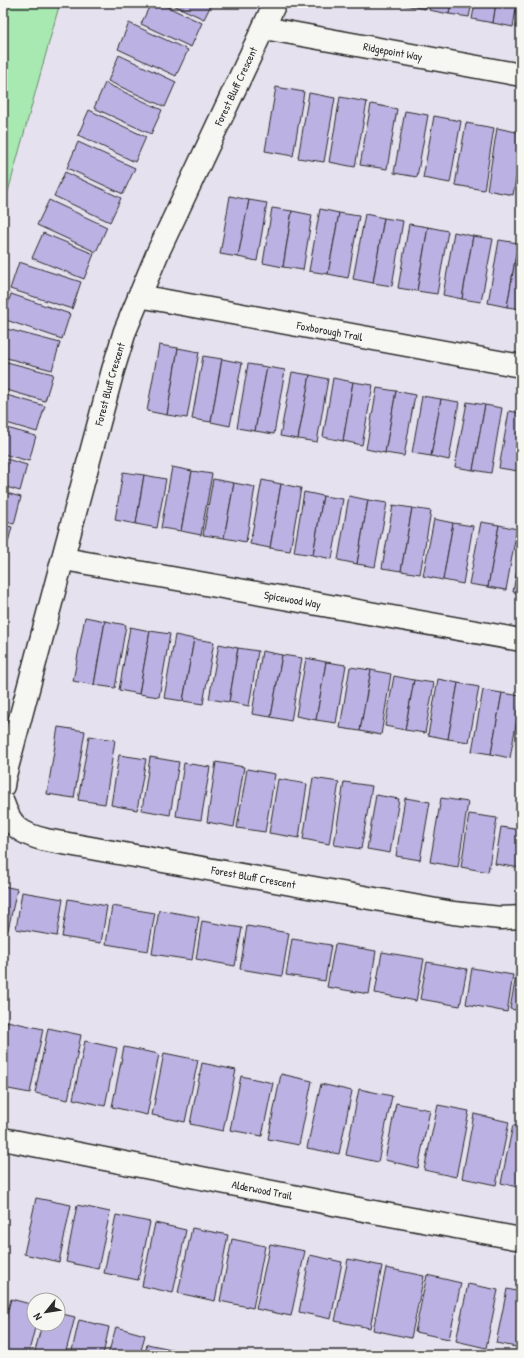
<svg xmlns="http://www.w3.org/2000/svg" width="524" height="1358" viewBox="0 0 524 1358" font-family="'Patrick Hand',sans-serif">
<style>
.green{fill:#a8e8b1;stroke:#6a8a6e}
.building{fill:#bcb1e3;stroke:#2b2b2b}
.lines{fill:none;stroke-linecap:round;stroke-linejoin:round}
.street-casing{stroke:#2b2b2b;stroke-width:25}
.street{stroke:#f6f6f2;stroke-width:22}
.labels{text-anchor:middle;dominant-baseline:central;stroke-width:3.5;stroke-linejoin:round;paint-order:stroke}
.street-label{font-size:11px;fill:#2b2b2b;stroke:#f6f6f2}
</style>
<rect width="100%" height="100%" fill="#e5e1ee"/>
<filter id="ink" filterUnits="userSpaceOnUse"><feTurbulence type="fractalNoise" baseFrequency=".025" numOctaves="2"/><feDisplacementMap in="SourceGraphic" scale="8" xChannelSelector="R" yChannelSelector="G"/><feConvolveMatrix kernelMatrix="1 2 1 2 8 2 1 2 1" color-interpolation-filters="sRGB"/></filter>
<g filter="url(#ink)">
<polygon class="green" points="3,3 69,3 59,6 3,210"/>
<g class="building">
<polygon points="151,3 159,3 202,23 191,47 141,24"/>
<polygon points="169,3 212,3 204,19"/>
<polygon points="406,3 426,3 425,9 405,5"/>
<polygon points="431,3 451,3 449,14 429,10"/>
<polygon points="451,3 472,3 469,17 449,14"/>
<polygon points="475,3 496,3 493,23 472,19"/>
<polygon points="496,3 517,3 513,27 493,23"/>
<polygon points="520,3 521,3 521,28 516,27"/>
<polygon points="129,23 188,50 176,76 118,49"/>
<polygon points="119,55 176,82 165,107 108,81"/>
<polygon points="105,83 162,110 151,134 94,108"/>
<polygon points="276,87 304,92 293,156 265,151"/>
<polygon points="309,93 335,98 324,162 298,158"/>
<polygon points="340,97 367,102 355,167 329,162"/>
<polygon points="371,104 397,109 387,169 360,165"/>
<polygon points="89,110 146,137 135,162 78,135"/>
<polygon points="405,111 428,115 417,177 394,173"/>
<polygon points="434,116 461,121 450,183 423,178"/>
<polygon points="466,123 494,128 484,190 455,185"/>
<polygon points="497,128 521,133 521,151 513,195 487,190"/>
<polygon points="78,142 135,168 123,194 67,168"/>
<polygon points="65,172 121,198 110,222 54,196"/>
<polygon points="521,174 521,193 518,192"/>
<polygon points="230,196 249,200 238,257 220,254"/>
<polygon points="49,200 107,227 96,252 37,225"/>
<polygon points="249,200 267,203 257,261 238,257"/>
<polygon points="272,208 292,211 283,267 263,263"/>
<polygon points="320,209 339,213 328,274 309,271"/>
<polygon points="292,211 312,215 303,270 283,267"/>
<polygon points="339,213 359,216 348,278 328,274"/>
<polygon points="365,214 384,218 373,283 353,279"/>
<polygon points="384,218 403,221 392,286 373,283"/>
<polygon points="409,224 428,227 417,291 398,288"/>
<polygon points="428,227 448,231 437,294 417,291"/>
<polygon points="454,232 473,236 462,299 443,295"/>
<polygon points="43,233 94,254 84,279 32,258"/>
<polygon points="473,236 493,239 481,302 462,299"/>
<polygon points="499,240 518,243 507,307 488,303"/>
<polygon points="518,243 521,244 521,309 507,307"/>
<polygon points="19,262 81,282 72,309 10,289"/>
<polygon points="11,294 70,314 62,339 3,319"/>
<polygon points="3,328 60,343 52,370 3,357"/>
<polygon points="159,345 178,348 167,415 147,411"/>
<polygon points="178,348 199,352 187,418 167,415"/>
<polygon points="203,356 222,359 211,422 192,419"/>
<polygon points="222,359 242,363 230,426 211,422"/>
<polygon points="3,361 53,374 45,401 3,389"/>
<polygon points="248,364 267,367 255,431 237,428"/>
<polygon points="267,367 285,370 274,434 255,431"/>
<polygon points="292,372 310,375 298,439 280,436"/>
<polygon points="310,375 328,379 317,442 298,439"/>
<polygon points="333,378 353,382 343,441 323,437"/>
<polygon points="353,382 373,385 362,445 343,441"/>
<polygon points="377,388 396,391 385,453 366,449"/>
<polygon points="396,391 415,395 404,456 385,453"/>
<polygon points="3,394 45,406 37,432 3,422"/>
<polygon points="422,396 441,399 431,456 412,453"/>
<polygon points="441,399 459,402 449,460 431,456"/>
<polygon points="467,402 485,405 473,470 455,467"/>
<polygon points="485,405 502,408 491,473 473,470"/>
<polygon points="509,411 521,413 521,451 518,471 499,468"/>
<polygon points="3,427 36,436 29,461 3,454"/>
<polygon points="521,451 521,472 518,471"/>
<polygon points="3,458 27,465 20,491 3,486"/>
<polygon points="172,467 192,471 181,531 161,528"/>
<polygon points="192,471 212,474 201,535 181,531"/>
<polygon points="123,472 144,475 136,524 115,520"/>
<polygon points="144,475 166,479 157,528 136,524"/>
<polygon points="213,479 234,483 224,538 203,535"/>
<polygon points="262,480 281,484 270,548 250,544"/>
<polygon points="234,483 255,487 246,542 224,538"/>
<polygon points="281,484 301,488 290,551 270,548"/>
<polygon points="3,492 21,497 14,524 3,521"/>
<polygon points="304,492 323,496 313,555 294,552"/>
<polygon points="323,496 343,499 332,559 313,555"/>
<polygon points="349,496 368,500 357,564 338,560"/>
<polygon points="368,500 387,503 375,567 357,564"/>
<polygon points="393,505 412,508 401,571 382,568"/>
<polygon points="412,508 431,511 420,574 401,571"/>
<polygon points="434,519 453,523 443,580 423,576"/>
<polygon points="481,522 499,525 488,587 469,584"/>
<polygon points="453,523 473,526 463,584 443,580"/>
<polygon points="3,525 12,527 5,553 3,552"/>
<polygon points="499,525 517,529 506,590 488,587"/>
<polygon points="521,547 521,593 513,592"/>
<polygon points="85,617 105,621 94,685 73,681"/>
<polygon points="105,621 126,625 115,688 94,685"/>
<polygon points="130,627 150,631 139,694 119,690"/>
<polygon points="150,631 170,634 159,697 139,694"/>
<polygon points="175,635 194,639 183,701 164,698"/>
<polygon points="194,639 214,642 203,704 183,701"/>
<polygon points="219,644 238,648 229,702 209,699"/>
<polygon points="238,648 258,651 249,706 229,702"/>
<polygon points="262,651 282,655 271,717 252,714"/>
<polygon points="282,655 302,658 291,721 271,717"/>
<polygon points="306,658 326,662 316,720 296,716"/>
<polygon points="326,662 346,665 336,723 316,720"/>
<polygon points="350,667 371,670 360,731 340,728"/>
<polygon points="371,670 391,674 381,735 360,731"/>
<polygon points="394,676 414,680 405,730 385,726"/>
<polygon points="438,679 458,683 448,739 428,735"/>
<polygon points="414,680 434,683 425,733 405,730"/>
<polygon points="458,683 479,687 469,742 448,739"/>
<polygon points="483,690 502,693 491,754 472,751"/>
<polygon points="502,693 521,696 510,758 491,754"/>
<polygon points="521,723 521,747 517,746"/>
<polygon points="58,727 85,731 74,798 47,794"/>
<polygon points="89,736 115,740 105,804 78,800"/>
<polygon points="119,755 146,759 137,810 111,805"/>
<polygon points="150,757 179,762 170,815 142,810"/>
<polygon points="216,762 244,767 234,827 207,822"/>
<polygon points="184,763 210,767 201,820 176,816"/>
<polygon points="247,769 275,774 265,832 237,828"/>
<polygon points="313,778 339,782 329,844 303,839"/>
<polygon points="278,779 307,784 299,838 269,833"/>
<polygon points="344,782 372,786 361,849 334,845"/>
<polygon points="376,795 399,799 390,853 367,849"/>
<polygon points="405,798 430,802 420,860 396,856"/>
<polygon points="441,798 468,802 458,867 430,862"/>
<polygon points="469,814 497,818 488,872 461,867"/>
<polygon points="501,827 521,830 521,868 495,864"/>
<polygon points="3,886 17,889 8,930 3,929"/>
<polygon points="22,892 63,899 57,936 16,929"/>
<polygon points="68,899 107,906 101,943 62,937"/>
<polygon points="112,906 155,913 148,951 106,944"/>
<polygon points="159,910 199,917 192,960 152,954"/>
<polygon points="202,921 242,928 235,966 196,959"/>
<polygon points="247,926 289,933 282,976 240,969"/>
<polygon points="292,939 331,945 325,981 286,975"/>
<polygon points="335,944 376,951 369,994 327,987"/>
<polygon points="382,952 424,959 416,1001 375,993"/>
<polygon points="427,962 467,969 460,1006 420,999"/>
<polygon points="472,968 513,975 507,1012 466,1004"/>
<polygon points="517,970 521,971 521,1011 510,1009"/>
<polygon points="7,1021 43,1029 30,1093 3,1088 3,1043"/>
<polygon points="48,1028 81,1035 68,1100 35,1093"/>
<polygon points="85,1041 117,1048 105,1106 73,1099"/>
<polygon points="124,1047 159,1054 147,1115 112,1107"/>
<polygon points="164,1053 198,1060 185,1122 152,1115"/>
<polygon points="202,1063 236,1070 223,1131 190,1124"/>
<polygon points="281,1074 312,1081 299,1145 268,1139"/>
<polygon points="241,1076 273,1083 262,1136 230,1130"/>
<polygon points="321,1084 352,1091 339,1154 307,1148"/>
<polygon points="359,1089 392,1096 378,1162 346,1155"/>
<polygon points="396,1103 430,1110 418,1168 385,1160"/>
<polygon points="438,1105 469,1111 456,1177 424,1170"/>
<polygon points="474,1114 509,1122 496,1185 462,1178"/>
<polygon points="513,1125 521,1127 521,1188 501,1183"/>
<polygon points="36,1198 71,1205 59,1262 24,1254"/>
<polygon points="77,1205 110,1212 98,1269 66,1262"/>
<polygon points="116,1215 150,1222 138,1280 104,1273"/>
<polygon points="155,1223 186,1230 173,1293 142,1286"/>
<polygon points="192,1228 228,1235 215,1301 178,1293"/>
<polygon points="232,1239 265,1246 253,1308 220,1301"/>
<polygon points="270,1244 305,1251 291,1316 256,1309"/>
<polygon points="310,1255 342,1262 331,1319 299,1312"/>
<polygon points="348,1259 382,1266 370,1328 335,1321"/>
<polygon points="386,1268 424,1276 411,1338 373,1330"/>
<polygon points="427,1275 461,1283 449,1339 415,1332"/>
<polygon points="468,1284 498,1290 486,1348 456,1341"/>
<polygon points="507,1289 521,1292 521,1348 496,1343"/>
<polygon points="11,1299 34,1305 34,1324 36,1324 28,1355 3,1355 3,1328"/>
<polygon points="58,1313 75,1317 65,1355 34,1355 42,1324 58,1324"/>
<polygon points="79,1320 109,1327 103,1355 71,1355"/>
<polygon points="116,1327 145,1335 140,1355 108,1355"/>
<polygon points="147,1344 176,1350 175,1355 145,1355"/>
<polygon points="183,1349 210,1355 182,1355"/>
</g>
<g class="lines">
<g class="street-casing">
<g id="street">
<path id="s1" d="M264,28l257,47"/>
<path id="s2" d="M139,296l382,70"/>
<path id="s3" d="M64,559l457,81"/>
<path id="s4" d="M3,786l1,-7 109,-409 12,-39 33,-79 117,-249"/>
<path id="s5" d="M3,803c8,24 18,31 43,37l407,73 48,5 20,-1"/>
<path id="s6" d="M3,1139l371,73 147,27"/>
</g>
</g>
<use href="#street" class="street"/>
</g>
</g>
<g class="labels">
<g class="street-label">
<text stroke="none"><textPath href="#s1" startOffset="131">Ridgepoint Way</textPath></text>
<text stroke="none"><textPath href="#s4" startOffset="740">Forest Bluff Crescent</textPath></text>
<text stroke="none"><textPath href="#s2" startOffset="194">Foxborough Trail</textPath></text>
<text stroke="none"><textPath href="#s4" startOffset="416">Forest Bluff Crescent</textPath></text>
<text stroke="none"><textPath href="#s3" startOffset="232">Spicewood Way</textPath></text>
<text stroke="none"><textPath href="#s5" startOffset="271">Forest Bluff Crescent</textPath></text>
<text stroke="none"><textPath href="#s6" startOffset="264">Alderwood Trail</textPath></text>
</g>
</g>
<rect width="524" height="1358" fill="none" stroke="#f6f6f2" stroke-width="16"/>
<rect x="8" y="8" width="508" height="1342" fill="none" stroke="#2b2b2b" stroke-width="1.5" filter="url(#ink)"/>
<g transform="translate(46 1312) rotate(240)"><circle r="19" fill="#f6f6f2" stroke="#a5a5a2"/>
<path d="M0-3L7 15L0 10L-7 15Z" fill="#2b2b2b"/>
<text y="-6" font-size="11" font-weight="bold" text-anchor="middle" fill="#2b2b2b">N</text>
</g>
</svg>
